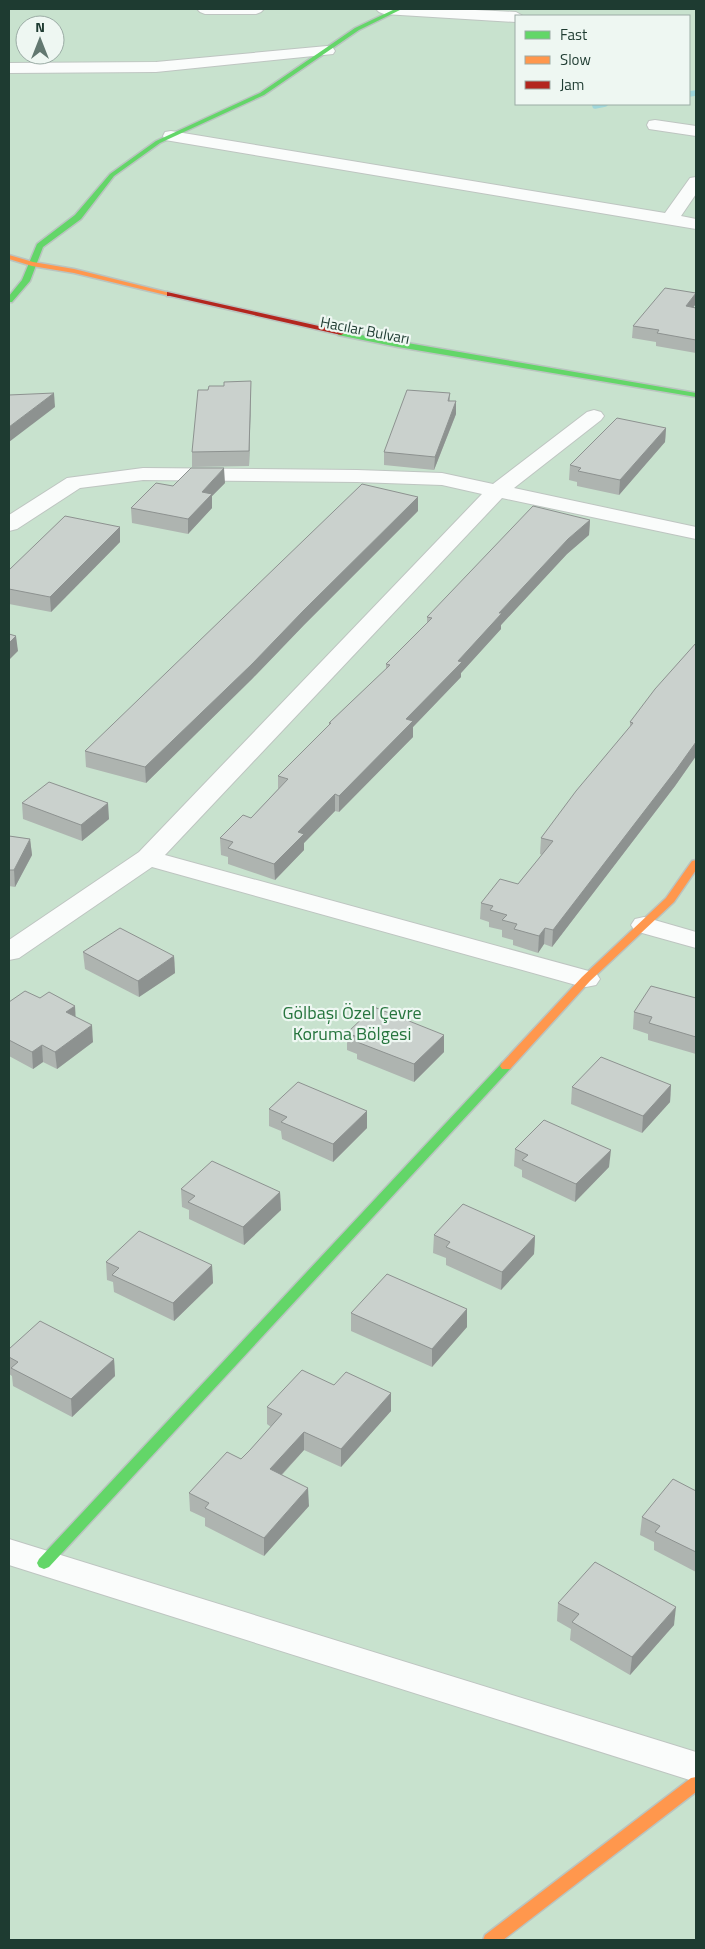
<svg xmlns="http://www.w3.org/2000/svg" width="705" height="1949" viewBox="0 0 705 1949" font-family="'Titillium Web',sans-serif">
<style>
.green{fill:#c8e2ce;fill-rule:evenodd}
.lines{fill:none;stroke-linecap:round;stroke-linejoin:round}
.stream{stroke:#9ed6da;stroke-width:5.5}
.street-casing{stroke:#bec5c1;stroke-width:2}
.fast-casing{stroke:#bac4c0;stroke-width:3}
.slow-casing{stroke:#bac4c0;stroke-width:3}
.jam-casing{stroke:#bac4c0;stroke-width:3}
.street{fill:#fafcfb;fill-rule:evenodd}
.fast{fill:#63d668;fill-rule:evenodd}
.slow{fill:#ff974d;fill-rule:evenodd}
.jam{fill:#b3261e;fill-rule:evenodd}
.wall{fill:#aeb4b0}
.shaded-wall{fill:#8d9290}
.building{fill:#cad1cd;stroke:#8d9290}
.labels{text-anchor:middle;dominant-baseline:central;stroke-width:4.5;stroke-linejoin:round;paint-order:stroke}
.far-street-label{font-size:15px;fill:#1e3b31;stroke:#eef7f2}
.park-label{font-size:18px;fill:#26753e;stroke:#eef7f2}
</style>
<rect width="100%" height="100%" fill="#e1e8e4"/>
<path class="green" d="M9,9h687v1931h-687zM516,16h173v88h-173zM25,25h30v30h-30z"/>
<g class="lines">
<g class="stream">
<polyline points="689,94 696,93"/>
<polyline points="595,106 605,104"/>
</g>
<g class="street-casing">
<g id="street">
<polygon points="197,9 264,9 261,12 256,14 205,14 200,12"/>
<polygon points="376,9 455,9 516,12 523,16 516,16 516,22 384,14 379,12"/>
<polygon points="327,46 333,48 335,51 333,54 156,72 9,73 9,63 156,62"/>
<polygon points="655,120 696,126 696,136 649,129 647,125 649,121"/>
<polygon points="171,131 665,213 690,178 696,177 696,194 681,216 696,219 696,229 165,140 163,136 165,132"/>
<polygon points="594,410 601,412 604,416 601,420 514,488 696,527 696,539 502,498 165,855 596,973 600,979 596,985 586,987 576,985 152,867 19,958 9,960 9,940 139,852 482,494 442,485 357,482 143,480 80,488 17,529 9,531 9,515 67,478 143,468 357,470 442,473 493,484 587,412"/>
<polygon points="644,917 696,932 696,948 635,931 631,925 635,919"/>
<polygon points="9,1539 696,1752 696,1782 9,1565"/>
</g>
</g>
<g class="fast-casing">
<g id="fast">
<polygon points="395,9 402,9 359,30 264,95 160,143 114,176 81,219 43,247 30,281 12,302 9,302 9,296 22,280 37,244 75,215 110,174 156,141 260,93 355,28"/>
<polygon points="338,331 696,393 696,397 398,347 338,335"/>
<polygon points="506,1062 510,1063 512,1066 510,1069 49,1567 44,1569 39,1567 37,1563 39,1559 502,1063"/>
</g>
</g>
<g class="slow-casing">
<g id="slow">
<polygon points="9,255 33,262 74,269 174,294 170,296 74,273 32,266 9,259"/>
<polygon points="696,860 696,870 674,902 590,981 510,1069 502,1069 500,1066 502,1063 582,977 666,898 692,861"/>
<polygon points="696,1777 696,1792 503,1940 483,1940 485,1935 691,1778"/>
</g>
</g>
<g class="jam-casing">
<polygon id="jam" points="167,292 341,331 345,333 341,335 170,296 167,296"/>
</g>
<use href="#street" class="street"/>
<use href="#fast" class="fast"/>
<use href="#slow" class="slow"/>
<use href="#jam" class="jam"/>
</g>
<g class="wall">
<polygon points="696,293 695,305 693,307 696,308 696,353 656,346 656,342 632,338 633,326"/>
<polygon points="251,381 249,466 192,467 192,452 208,390"/>
<polygon points="450,393 450,401 456,414 434,470 384,465 384,452"/>
<polygon points="666,428 665,442 619,495 577,486 577,482 569,480 570,465"/>
<polygon points="225,483 212,496 212,508 188,534 132,523 131,508 173,486"/>
<polygon points="418,511 304,625 252,679 146,783 86,767 85,751"/>
<polygon points="590,520 589,535 567,554 501,625 501,629 461,673 461,677 413,727 413,737 339,812 335,811 304,843 304,850 275,880 228,864 228,857 221,855 220,838 251,818 278,789 278,776 329,725 329,723 386,669 386,664 427,623 427,617"/>
<polygon points="120,527 120,542 51,612 9,604 9,570"/>
<polygon points="696,643 696,756 675,786 552,947 544,944 538,953 513,945 513,940 502,937 502,930 489,927 489,922 480,919 481,903 518,884 542,855 540,854 541,838 630,727 630,722"/>
<polygon points="22,803 109,819 82,841 23,819"/>
<polygon points="9,836 30,839 32,855 15,887 9,886"/>
<polygon points="83,952 174,956 175,973 139,997 85,969"/>
<polygon points="40,998 75,1006 75,1017 93,1042 57,1069 43,1062 33,1069 9,1056 9,1002"/>
<polygon points="696,998 696,1054 648,1040 648,1034 633,1029 634,1012"/>
<polygon points="347,1033 444,1035 444,1052 414,1082 357,1059 357,1054 347,1050"/>
<polygon points="671,1085 670,1102 642,1133 571,1104 572,1087"/>
<polygon points="269,1109 367,1111 367,1128 333,1162 282,1139 281,1131 269,1126"/>
<polygon points="515,1149 609,1167 575,1202 522,1177 522,1170 514,1166"/>
<polygon points="181,1189 280,1192 281,1210 244,1245 189,1219 189,1210 182,1207"/>
<polygon points="434,1235 535,1236 534,1254 501,1290 446,1265 446,1258 433,1253"/>
<polygon points="106,1262 212,1265 213,1283 174,1321 114,1292 113,1282 107,1280"/>
<polygon points="467,1309 467,1327 432,1367 351,1331 351,1313"/>
<polygon points="9,1349 114,1359 115,1376 72,1417 13,1386 12,1376 9,1374"/>
<polygon points="334,1385 391,1393 391,1411 341,1467 304,1450 282,1475 309,1506 264,1556 205,1526 205,1518 190,1511 189,1493 241,1459 250,1450 271,1427 267,1424 267,1407"/>
<polygon points="696,1491 696,1572 654,1550 654,1542 640,1535 642,1517"/>
<polygon points="558,1603 674,1625 630,1675 570,1640 571,1629 557,1621"/>
</g>
<g class="shaded-wall">
<polygon points="696,293 695,305 685,319 686,306"/>
<polygon points="251,381 251,395 249,466 249,451"/>
<polygon points="54,393 55,407 9,442 9,427"/>
<polygon points="456,401 456,414 434,470 435,457"/>
<polygon points="666,428 665,442 619,495 620,480"/>
<polygon points="224,468 225,483 212,496 212,508 188,534 188,519 202,492"/>
<polygon points="418,497 418,511 304,625 252,679 146,783 145,767"/>
<polygon points="590,520 589,535 567,554 501,625 501,629 461,673 461,677 413,727 413,737 339,812 339,796 406,719 458,661 499,613 568,539"/>
<polygon points="120,527 120,542 51,612 50,597"/>
<polygon points="16,636 18,651 9,660 9,643"/>
<polygon points="696,742 696,756 675,786 552,947 553,930"/>
<polygon points="335,794 335,811 304,843 304,850 275,880 274,864 298,832"/>
<polygon points="108,803 109,819 82,841 81,825"/>
<polygon points="30,839 32,855 15,887 14,870"/>
<polygon points="545,928 544,944 538,953 539,936"/>
<polygon points="174,956 175,973 139,997 138,981"/>
<polygon points="75,1006 76,1023 66,1012"/>
<polygon points="92,1025 93,1042 57,1069 55,1052"/>
<polygon points="444,1035 444,1052 414,1082 414,1064"/>
<polygon points="42,1045 43,1062 33,1069 32,1052"/>
<polygon points="671,1085 670,1102 642,1133 643,1116"/>
<polygon points="367,1111 367,1128 333,1162 333,1144"/>
<polygon points="611,1150 609,1167 575,1202 576,1184"/>
<polygon points="280,1192 281,1210 244,1245 243,1227"/>
<polygon points="535,1236 534,1254 501,1290 502,1272"/>
<polygon points="212,1265 213,1283 174,1321 173,1303"/>
<polygon points="467,1309 467,1327 432,1367 432,1349"/>
<polygon points="114,1359 115,1376 72,1417 71,1399"/>
<polygon points="391,1393 391,1411 341,1467 341,1449"/>
<polygon points="304,1432 304,1450 270,1487 270,1469"/>
<polygon points="308,1488 309,1506 264,1556 264,1538"/>
<polygon points="676,1607 674,1625 630,1675 632,1657"/>
</g>
<g class="building">
<polygon points="665,288 696,293 686,306 696,308 696,340 657,333 659,330 633,326"/>
<polygon points="251,381 249,451 192,452 198,390 208,390 209,386 224,386 224,382"/>
<polygon points="407,390 450,393 448,401 456,401 435,457 384,452"/>
<polygon points="54,393 9,427 9,395"/>
<polygon points="617,418 666,428 620,480 578,471 581,468 570,465"/>
<polygon points="191,468 224,468 202,492 212,494 188,519 131,508 156,483 173,486"/>
<polygon points="362,484 418,497 304,610 252,664 145,767 85,751"/>
<polygon points="533,506 590,520 568,539 499,613 502,613 458,661 462,662 406,719 413,721 339,796 335,794 298,832 304,834 274,864 228,848 233,842 220,838 243,815 251,818 288,779 278,776 331,723 329,723 390,665 386,664 432,618 427,617"/>
<polygon points="65,516 120,527 50,597 9,589 9,570"/>
<polygon points="9,634 16,636 9,643"/>
<polygon points="696,643 696,742 676,770 553,930 545,928 539,936 514,929 517,924 502,920 507,915 490,910 493,906 481,903 500,879 518,884 553,841 541,838 576,791 633,723 630,722 655,689"/>
<polygon points="49,782 108,803 81,825 22,803"/>
<polygon points="9,836 30,839 14,870 9,870"/>
<polygon points="120,928 174,956 138,981 83,952"/>
<polygon points="651,986 696,998 696,1037 649,1023 652,1017 634,1012"/>
<polygon points="25,991 40,998 49,992 75,1006 66,1012 92,1025 55,1052 42,1045 32,1052 9,1040 9,1002"/>
<polygon points="374,1007 444,1035 414,1064 357,1042 360,1038 347,1033"/>
<polygon points="601,1057 671,1085 643,1116 572,1087"/>
<polygon points="298,1082 367,1111 333,1144 281,1122 287,1117 269,1109"/>
<polygon points="544,1120 611,1150 576,1184 522,1160 528,1155 515,1149"/>
<polygon points="212,1161 280,1192 243,1227 188,1202 195,1196 181,1189"/>
<polygon points="463,1204 535,1236 502,1272 446,1247 450,1242 434,1235"/>
<polygon points="139,1231 212,1265 173,1303 112,1275 119,1268 106,1262"/>
<polygon points="387,1274 467,1309 432,1349 351,1313"/>
<polygon points="40,1321 114,1359 71,1399 11,1368 18,1362 9,1357 9,1349"/>
<polygon points="302,1370 334,1385 346,1372 391,1393 341,1449 304,1432 270,1469 308,1488 264,1538 205,1508 209,1503 189,1493 227,1452 241,1459 250,1450 282,1414 267,1407"/>
<polygon points="673,1479 696,1491 696,1552 655,1532 660,1526 642,1517"/>
<polygon points="595,1562 676,1607 632,1657 572,1622 579,1614 558,1603"/>
</g>
<g class="labels">
<g class="far-street-label">
<text transform="translate(365 330) rotate(11)">Hacılar Bulvarı</text>
</g>
<g class="park-label">
<text x="352" y="1012">Gölbaşı Özel Çevre<tspan x="352" dy="21">Koruma Bölgesi</tspan></text>
</g>
</g>
<rect width="705" height="1949" fill="none" stroke="#1e3b31" stroke-width="20"/>
<rect x="515" y="15" width="175" height="90" fill="#eef7f2" stroke="#9baca5"/>
<rect x="525" y="31" width="25" height="8" fill="#63d668" stroke="#9baca5"/>
<text x="560" y="40" font-size="15" fill="#1e3b31">Fast</text>
<rect x="525" y="56" width="25" height="8" fill="#ff974d" stroke="#9baca5"/>
<text x="560" y="65" font-size="15" fill="#1e3b31">Slow</text>
<rect x="525" y="81" width="25" height="8" fill="#b3261e" stroke="#9baca5"/>
<text x="560" y="90" font-size="15" fill="#1e3b31">Jam</text>
<g transform="translate(40 40)"><circle r="24" fill="#eef7f2" stroke="#9baca5"/>
<path d="M0-4L9 19L0 12L-9 19Z" fill="#627870"/>
<text y="-8" font-size="14" font-weight="bold" text-anchor="middle" fill="#1e3b31">N</text>
</g>
</svg>
